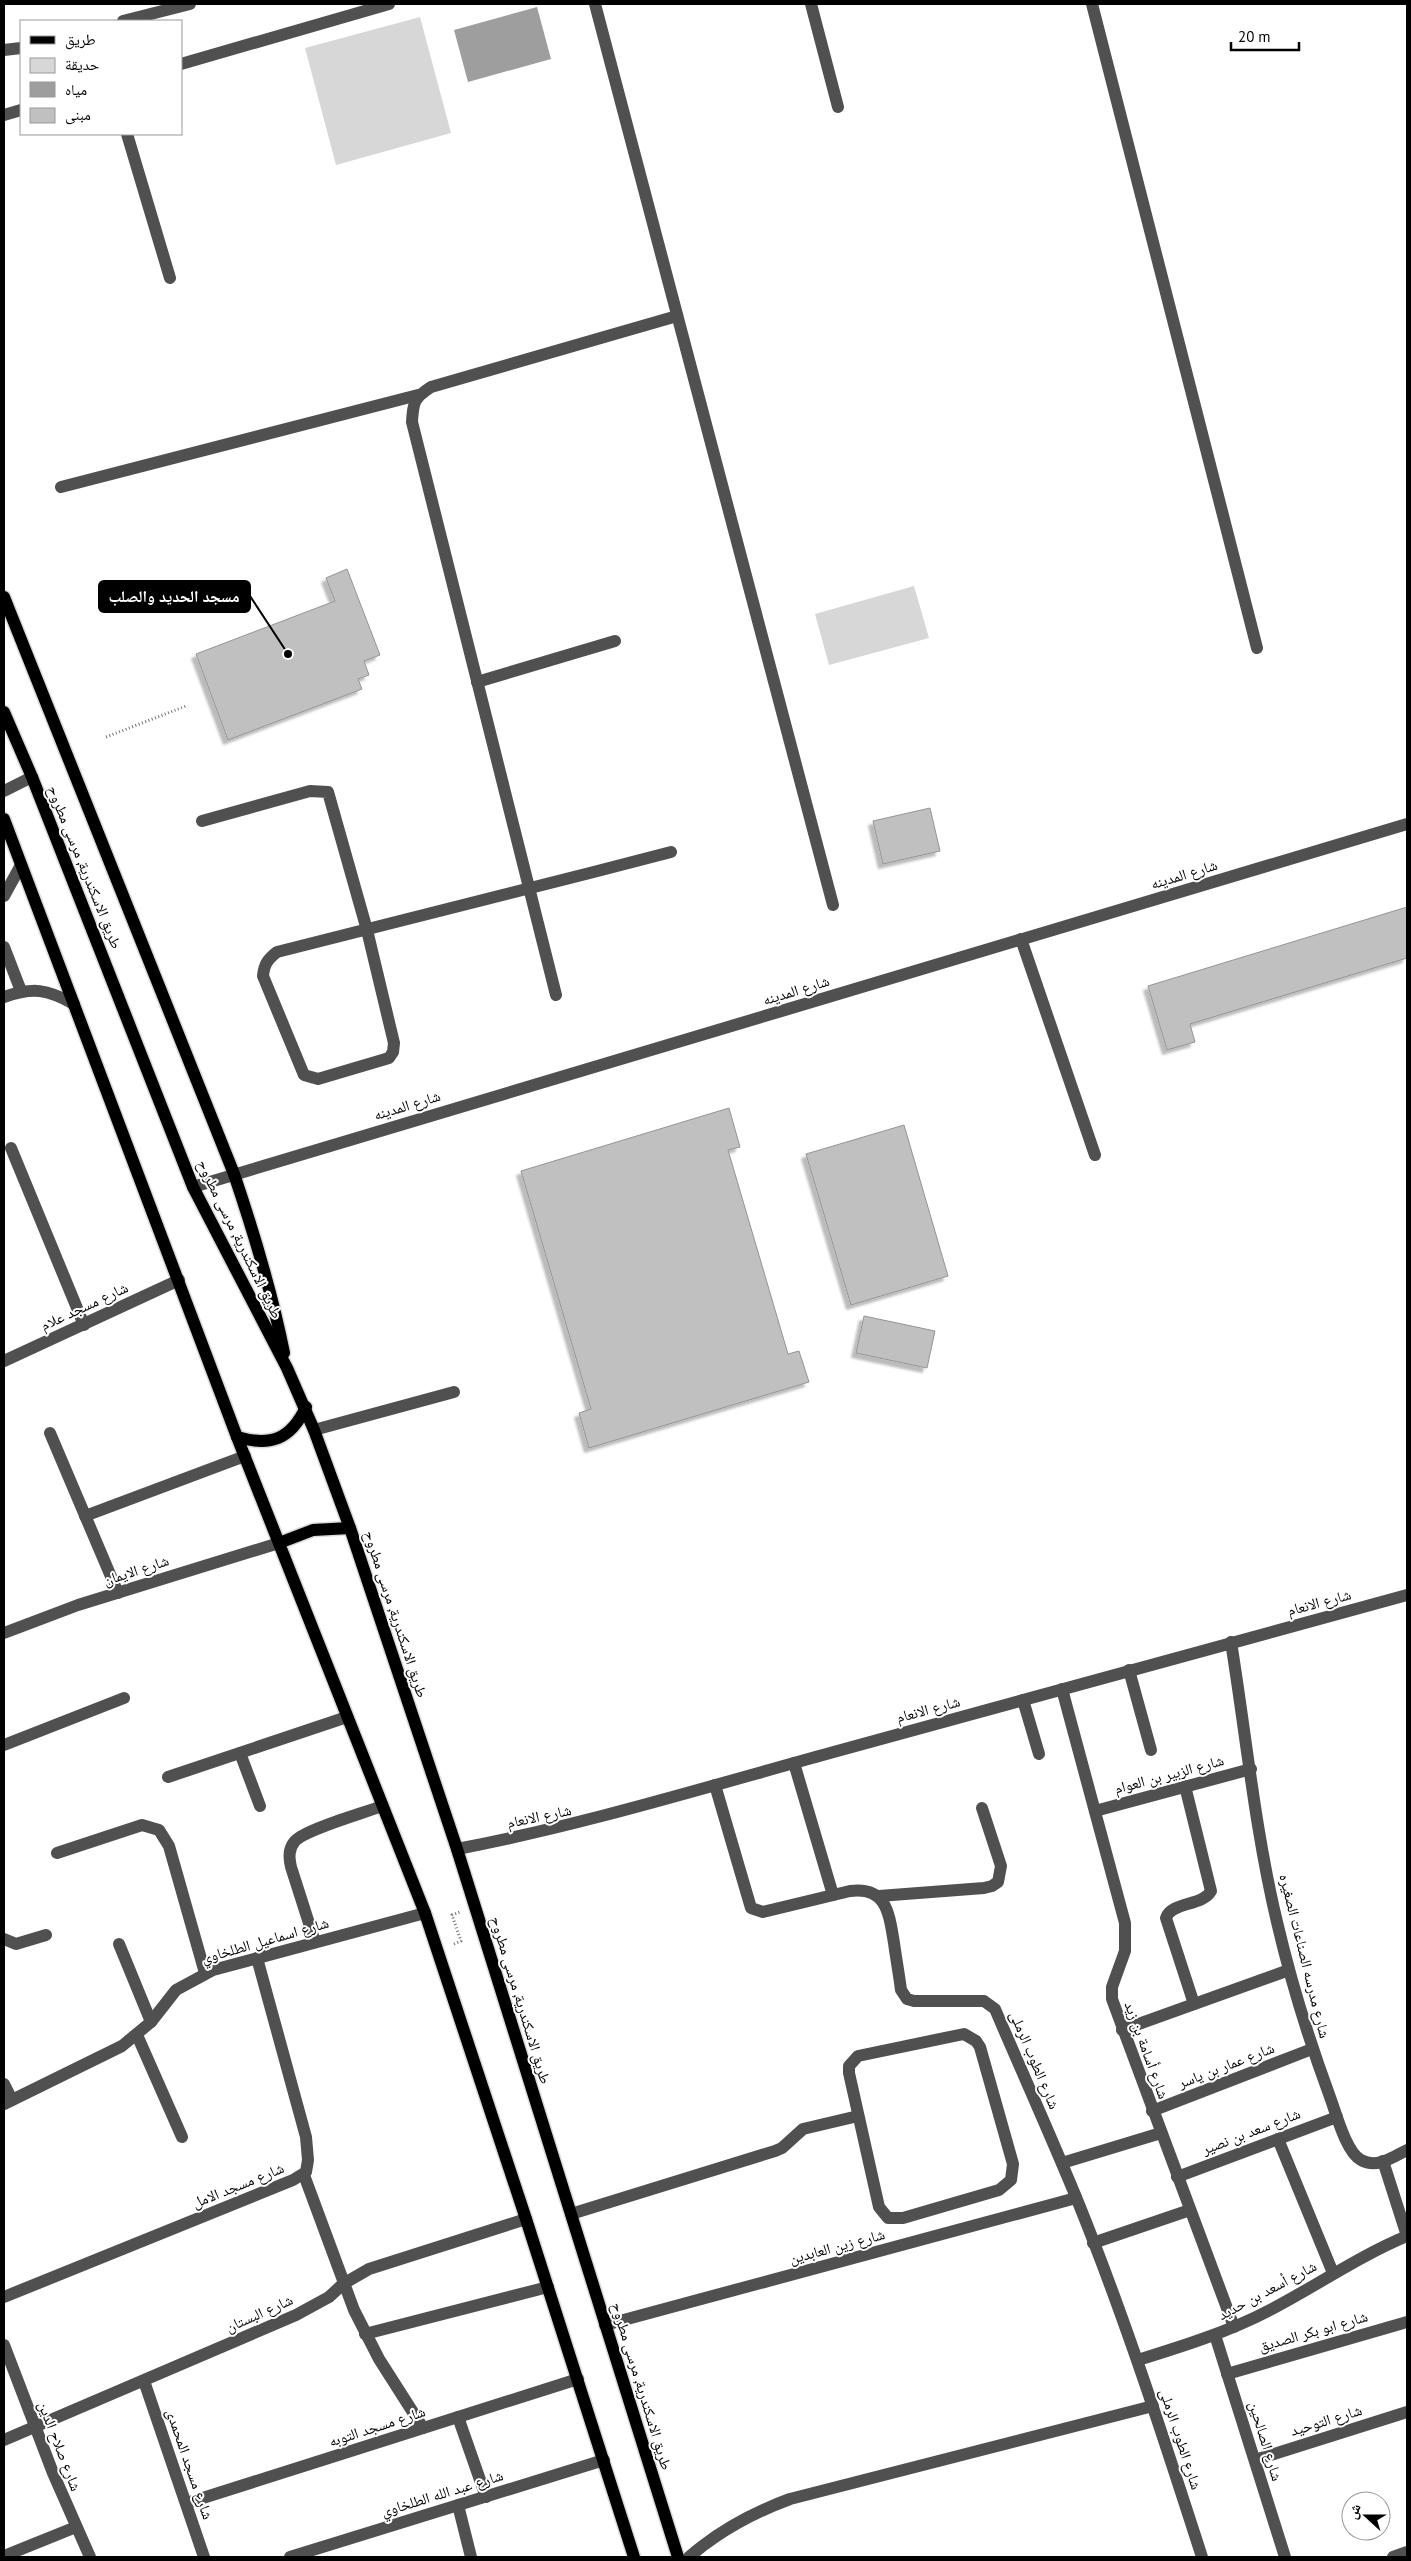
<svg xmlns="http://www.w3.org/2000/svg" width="1411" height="2561" viewBox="0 0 1411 2561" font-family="'PT Sans','Noto Naskh Arabic',sans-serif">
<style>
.green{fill:#d7d7d7}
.water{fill:#9e9e9e}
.building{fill:#c0c0c0;stroke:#949494;filter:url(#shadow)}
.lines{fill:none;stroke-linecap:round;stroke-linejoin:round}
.major-casing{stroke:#dbdbdb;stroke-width:15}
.path{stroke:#727272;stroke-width:3;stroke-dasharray:1 2.5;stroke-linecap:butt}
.minor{stroke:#505050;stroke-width:12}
.major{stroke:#000;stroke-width:12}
.labels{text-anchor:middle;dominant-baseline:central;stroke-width:4;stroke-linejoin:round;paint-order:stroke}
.street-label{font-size:15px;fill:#000;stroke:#fff}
.leader{fill:none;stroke:#000;stroke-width:2}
.callout-dot{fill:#000;stroke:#fff;stroke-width:2}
.callout{fill:#000;stroke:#000;stroke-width:2}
.callout-label{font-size:16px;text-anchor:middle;font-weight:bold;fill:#fff}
</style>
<defs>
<filter id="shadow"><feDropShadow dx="-4.5" dy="4.5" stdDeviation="1" flood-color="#0004"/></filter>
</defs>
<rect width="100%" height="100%" fill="#fff"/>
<g class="green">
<polygon points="420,17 451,133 336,165 305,48"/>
<polygon points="914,586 929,638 829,665 815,614"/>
</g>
<polygon class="water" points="537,7 551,59 468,82 454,30"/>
<g class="building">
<polygon points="347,569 380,655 364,661 369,675 358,679 362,689 228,740 196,654 335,601 326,578"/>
<polygon points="930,808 940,851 883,864 873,821"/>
<polygon points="1407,907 1407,958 1190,1024 1195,1042 1167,1050 1148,986"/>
<polygon points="729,1108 740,1147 728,1150 788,1354 799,1351 809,1382 589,1448 579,1413 591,1409 521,1171"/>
<polygon points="904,1125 948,1276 851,1305 806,1154"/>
<polygon points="864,1316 935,1331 927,1368 856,1353"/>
</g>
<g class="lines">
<g class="major-casing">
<g id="major">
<path d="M4,597l230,577c20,59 38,119 50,179"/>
<polyline points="4,712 32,777 193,1187 287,1368 314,1430 350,1528 457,1849 678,2557"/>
<polyline points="4,819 237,1437 425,1913 526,2219 634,2557"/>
<path d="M237,1437c34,10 54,2 69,-30"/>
<polyline points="279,1543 313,1530 350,1528"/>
</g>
</g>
<g class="path">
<polyline points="106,737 186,706"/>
<polyline points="454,1944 461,1941 452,1915 460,1912"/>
</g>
<g class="minor">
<polyline points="595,4 833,905"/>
<polyline points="811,4 838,107"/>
<polyline points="1092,4 1257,648"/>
<polyline points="123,21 190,4"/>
<polyline points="4,50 21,48"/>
<polyline points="181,64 389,4"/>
<polyline points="4,115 21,110"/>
<polyline points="127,134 170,278"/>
<polyline points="61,487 418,395"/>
<polyline points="477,682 615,641"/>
<polyline points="4,791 32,777"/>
<path d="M202,821l108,-30 18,1 39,138 27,113 -1,9 -4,6 -71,21 -14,-4 -41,-99c1,-12 5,-17 14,-24 132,-33 263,-66 394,-100"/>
<polyline points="4,896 21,865"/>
<polyline points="1021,939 1095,1155"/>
<polyline points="4,947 21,991"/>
<path d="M556,995l-144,-573c1,-20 2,-24 19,-35l246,-71"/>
<path d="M4,997c29,-10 43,-8 70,7"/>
<polyline points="11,1148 84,1325"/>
<polyline points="193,1187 1407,824"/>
<polyline points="4,1361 179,1280"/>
<polyline points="314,1430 454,1392"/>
<polyline points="50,1433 118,1593"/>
<polyline points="85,1516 245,1456"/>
<polyline points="4,1633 78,1605 279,1543"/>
<path d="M1231,1642c15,93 24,188 46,280 14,60 32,118 53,175 6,16 16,55 31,63 16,9 32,-3 46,-10"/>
<polyline points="1129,1670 1151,1750"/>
<polyline points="1062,1689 1125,1923 1125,1951 1112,1987 1112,1999 1234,2327"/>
<polyline points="1023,1700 1039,1754"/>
<polyline points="4,1745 124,1698"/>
<polyline points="240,1753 260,1806"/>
<polyline points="794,1763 833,1895"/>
<polyline points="168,1777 347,1717"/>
<path d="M715,1785l36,123 12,4 87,-21c37,-5 39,23 44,52 2,15 5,31 7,47l6,9 7,2h70l11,8c27,63 55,125 81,188 48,118 87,239 126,360"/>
<path d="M1185,1786l26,105c-8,15 -40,11 -45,27l28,86"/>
<polyline points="1095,1811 1251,1769"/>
<path d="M457,1849c126,-24 249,-62 373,-96 192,-53 384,-107 577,-158"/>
<polyline points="57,1853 142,1825 159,1830 169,1846 205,1973"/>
<polyline points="879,1896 984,1888 992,1886 998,1882 1001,1866 982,1808"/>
<polyline points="4,1939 16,1944 46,1935"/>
<path d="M315,1942l-24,-75c-2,-9 -3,-18 4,-26 11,-12 69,-28 87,-35"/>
<polyline points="119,1944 151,2022"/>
<polyline points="1122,2030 1289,1970"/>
<polygon points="964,2034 976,2041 980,2047 1013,2164 1011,2180 999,2190 903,2218 888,2218 879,2207 849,2073 849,2066 858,2056"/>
<polyline points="137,2035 182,2137"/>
<polyline points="4,2084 12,2100"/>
<polyline points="4,2104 122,2046 151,2022 176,1990 213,1970 425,1913"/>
<polyline points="1152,2111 1312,2049"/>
<polyline points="1278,2139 1333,2273"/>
<polyline points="1383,2161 1407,2236"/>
<polyline points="1062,2163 1161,2133"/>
<polyline points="304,2175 354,2310 379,2359 423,2428"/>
<polyline points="1177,2177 1337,2117"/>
<polyline points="571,2214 775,2151 782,2148 803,2129 858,2116"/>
<polyline points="1093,2243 1190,2210"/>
<polyline points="4,2297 293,2180 306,2172 308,2160 306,2137 257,1958"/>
<polyline points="605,2325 1076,2198"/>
<polyline points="365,2334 548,2287"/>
<polyline points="1215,2335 1285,2557"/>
<polyline points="4,2345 53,2473 90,2557"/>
<path d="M1138,2360c45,-14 90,-28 132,-50 46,-24 89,-54 137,-74"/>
<polyline points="1227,2374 1407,2322"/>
<polyline points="144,2381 204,2557"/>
<polyline points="458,2417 486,2497"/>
<polyline points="4,2440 296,2315 329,2297 343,2284 369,2269 526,2219"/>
<polyline points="1255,2460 1407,2412"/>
<polyline points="187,2503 578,2379"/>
<polyline points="458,2505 471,2557"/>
<polyline points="4,2556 76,2527"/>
<polyline points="290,2557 604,2460"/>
<path d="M689,2557c31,-27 63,-44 101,-58l363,-93"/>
<polyline points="1393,2557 1407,2552"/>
</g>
<use href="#major" class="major"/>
</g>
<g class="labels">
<g class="street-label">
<text transform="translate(85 867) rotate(68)">طريق الاسكندرية, مرسى مطروح</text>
<text transform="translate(1184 874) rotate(-17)">شارع المدينه</text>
<text transform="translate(796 990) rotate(-17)">شارع المدينه</text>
<text transform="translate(407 1105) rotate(-17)">شارع المدينه</text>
<text transform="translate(240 1239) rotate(64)">طريق الاسكندرية, مرسى مطروح</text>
<text transform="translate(84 1306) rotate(-25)">شارع مسجد علام</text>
<text transform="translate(136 1570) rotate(-18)">شارع الايمان</text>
<text transform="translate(1319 1602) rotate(-15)">شارع الانعام</text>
<text transform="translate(396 1614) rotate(72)">طريق الاسكندرية, مرسى مطروح</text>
<text transform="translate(928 1709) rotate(-15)">شارع الانعام</text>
<text transform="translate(1169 1774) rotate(-15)">شارع الزبير بن العوام</text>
<text transform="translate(539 1816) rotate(-12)">شارع الانعام</text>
<text transform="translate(265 1940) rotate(-16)">شارع اسماعيل الطلخاوي</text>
<text transform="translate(1305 1956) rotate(76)">شارع مدرسه الصناعات الصغيره</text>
<text transform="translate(521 2000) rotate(73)">طريق الاسكندرية, مرسى مطروح</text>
<text transform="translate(1147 2050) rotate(70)">شارع أسامة بن زيد</text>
<text transform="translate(1035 2060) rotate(67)">شارع الطوب الرملى</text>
<text transform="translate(1226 2065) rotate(-21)">شارع عمار بن ياسر</text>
<text transform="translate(1251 2131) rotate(-21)">شارع سعد بن نصير</text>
<text transform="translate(238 2185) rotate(-22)">شارع مسجد الامل</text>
<text transform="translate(837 2246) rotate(-15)">شارع زين العابدين</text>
<text transform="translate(1267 2290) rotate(-28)">شارع أسعد بن حديد</text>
<text transform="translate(259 2313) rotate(-24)">شارع البستان</text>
<text transform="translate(1313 2331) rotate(-16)">شارع ابو بكر الصديق</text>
<text transform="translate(642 2386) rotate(73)">طريق الاسكندرية, مرسى مطروح</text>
<text transform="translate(1326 2420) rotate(-17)">شارع التوحيد</text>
<text transform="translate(377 2426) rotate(-18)">شارع مسجد التوبه</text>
<text transform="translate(1181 2439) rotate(72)">شارع الطوب الرملى</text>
<text transform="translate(1266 2441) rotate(73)">شارع الصالحين</text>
<text transform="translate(60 2446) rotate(69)">شارع صلاح الدين</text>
<text transform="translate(190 2464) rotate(71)">شارع مسجد المحمدى</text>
<text transform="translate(442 2493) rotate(-17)">شارع عبد الله الطلخاوي</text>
</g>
</g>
<path class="leader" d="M288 654L250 596"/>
<circle class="callout-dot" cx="288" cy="654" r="5"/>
<rect class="callout" x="99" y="581" width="151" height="31" rx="5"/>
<g class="callout-label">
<text x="174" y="602">مسجد الحديد والصلب</text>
</g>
<rect width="1411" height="2561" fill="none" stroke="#000000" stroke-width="10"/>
<rect x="20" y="20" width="162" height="115" fill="#ffffff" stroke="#999999"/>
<rect x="30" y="36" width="25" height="8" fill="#000000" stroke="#999999"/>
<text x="65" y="45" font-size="15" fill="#000000">طريق</text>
<rect x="30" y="58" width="25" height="15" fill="#d7d7d7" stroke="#999999"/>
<text x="65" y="70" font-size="15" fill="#000000">حديقة</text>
<rect x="30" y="82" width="25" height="15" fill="#9e9e9e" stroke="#999999"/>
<text x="65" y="95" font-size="15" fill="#000000">مياه</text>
<rect x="30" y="108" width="25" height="15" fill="#c0c0c0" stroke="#999999"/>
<text x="65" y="120" font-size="15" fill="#000000">مبنى</text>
<g transform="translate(1366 2516) rotate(291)"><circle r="24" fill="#ffffff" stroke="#999999"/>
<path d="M0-4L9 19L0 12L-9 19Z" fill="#000000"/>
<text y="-8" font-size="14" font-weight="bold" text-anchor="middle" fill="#000000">ش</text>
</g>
<path d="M1231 42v8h68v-8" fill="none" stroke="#000000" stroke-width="2.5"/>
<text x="1238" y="42" font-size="15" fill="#000000" stroke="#ffffff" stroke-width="4" paint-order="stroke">20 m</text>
</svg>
